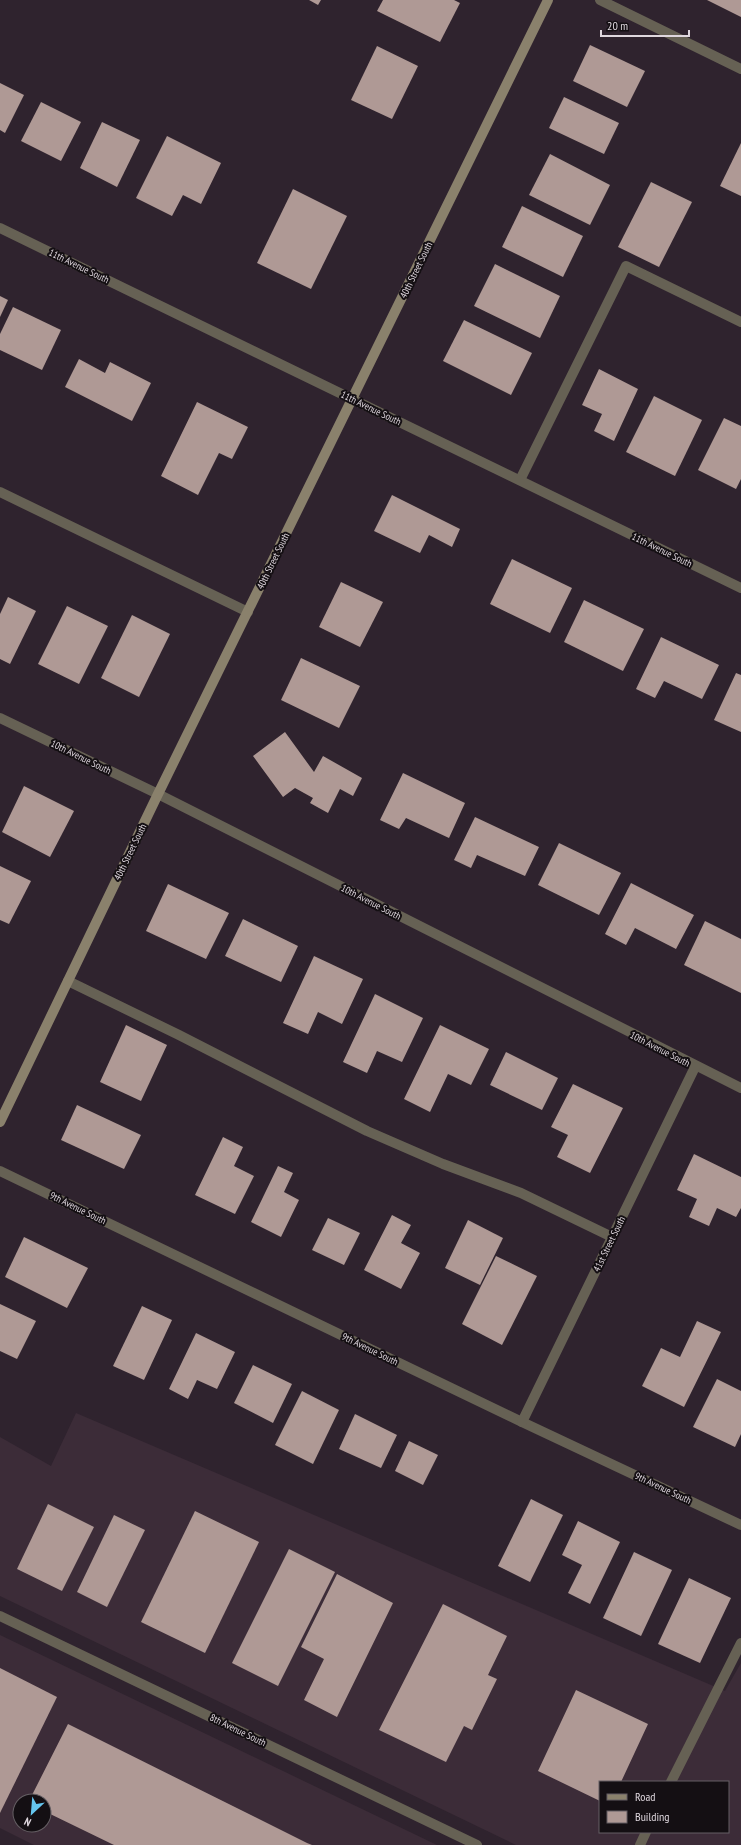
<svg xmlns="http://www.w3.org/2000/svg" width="741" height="1845" viewBox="0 0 741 1845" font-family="'PT Sans Narrow',sans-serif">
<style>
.industrial{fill:#3c2c38;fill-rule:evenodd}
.building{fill:#af9995}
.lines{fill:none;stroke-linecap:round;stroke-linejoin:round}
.lane{stroke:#666154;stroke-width:10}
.street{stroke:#666154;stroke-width:10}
.secondary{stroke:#8a816c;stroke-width:10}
.labels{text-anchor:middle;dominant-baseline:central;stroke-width:4;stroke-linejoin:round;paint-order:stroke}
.street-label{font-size:10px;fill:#dfd7de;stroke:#140f13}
</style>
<rect width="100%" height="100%" fill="#2f232e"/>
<g class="industrial">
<path d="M76,1413l649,278 16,-28v182h-225l-516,-249v-159l51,29zM600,1782h128v50h-128z"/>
<path d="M0,1635l437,210h-403l-34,-17zM20,1801h24v24h-24z"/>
</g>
<g class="building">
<polygon points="309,0 321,0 318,5"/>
<polygon points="383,0 454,0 460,3 440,42 377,11"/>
<polygon points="707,0 741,0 741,17"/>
<polygon points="590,45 645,71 627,107 573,81"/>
<polygon points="377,46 418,66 392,119 351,100"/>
<polygon points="0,83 24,95 5,133 0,130"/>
<polygon points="564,97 619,123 604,154 549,128"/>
<polygon points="41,102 81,122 61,161 21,141"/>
<polygon points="102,122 140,140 117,187 80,168"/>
<polygon points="167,136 221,163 201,204 183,195 172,216 136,198"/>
<polygon points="741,143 741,196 720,186"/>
<polygon points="550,154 610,185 590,225 529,195"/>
<polygon points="651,182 692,202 659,267 618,247"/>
<polygon points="293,189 347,216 311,289 257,263"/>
<polygon points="522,206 583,236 563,277 502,247"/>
<polygon points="495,264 560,296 540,338 474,306"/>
<polygon points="0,296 8,300 0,317"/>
<polygon points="13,307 61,330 42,370 0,350 0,334"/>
<polygon points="464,320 532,353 511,395 443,361"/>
<polygon points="79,359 105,373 110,362 151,383 132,421 65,387"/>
<polygon points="599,369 638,389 614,441 594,431 602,414 582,405"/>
<polygon points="654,396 702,420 675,476 626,452"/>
<polygon points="197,402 248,427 232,459 219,453 198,495 161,476"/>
<polygon points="724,418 741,426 741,479 736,489 698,470"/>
<polygon points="392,495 460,529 452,547 429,535 420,553 374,531"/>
<polygon points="512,559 572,588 550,633 490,604"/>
<polygon points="341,582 383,602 360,647 319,627"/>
<polygon points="8,597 36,611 10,664 0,659 0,614"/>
<polygon points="584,600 644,629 623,671 564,642"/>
<polygon points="67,606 108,626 79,684 38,664"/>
<polygon points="132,615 170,634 139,697 101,678"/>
<polygon points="661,637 719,665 702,699 664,681 655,698 636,689"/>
<polygon points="301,658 360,686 339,728 281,700"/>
<polygon points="736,673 741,675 741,732 714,720"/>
<polygon points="285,732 314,772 323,756 362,778 353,796 340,789 328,813 310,803 313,798 295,788 283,797 253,756"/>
<polygon points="403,773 465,803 449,838 406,818 399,829 380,820"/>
<polygon points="24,786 74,811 50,857 2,832"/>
<polygon points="475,817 539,847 525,876 477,855 471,868 454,860"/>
<polygon points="559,843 621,873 599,915 538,885"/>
<polygon points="0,866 31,881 9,924 0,920"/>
<polygon points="631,883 694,915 676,949 635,928 626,945 605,934"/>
<polygon points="168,884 229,913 206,959 146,931"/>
<polygon points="243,919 298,946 281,982 225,956"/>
<polygon points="705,921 741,939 741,993 684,965"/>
<polygon points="314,956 363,979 342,1024 318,1012 308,1034 283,1023"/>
<polygon points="375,994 423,1018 402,1062 377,1051 367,1073 343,1062"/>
<polygon points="126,1025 167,1045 141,1101 100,1082"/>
<polygon points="440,1025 489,1049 471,1085 448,1074 430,1112 404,1099"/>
<polygon points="506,1052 558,1078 542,1110 490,1085"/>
<polygon points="573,1084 623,1108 590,1173 557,1157 568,1135 551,1127"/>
<polygon points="77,1105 141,1135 124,1169 61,1140"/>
<polygon points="223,1137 243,1147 234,1166 254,1176 235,1214 195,1195"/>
<polygon points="694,1154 741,1177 741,1208 736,1217 717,1208 709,1226 689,1217 697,1199 677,1190"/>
<polygon points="278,1166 293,1173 284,1192 299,1200 281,1237 251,1222"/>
<polygon points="392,1215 411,1225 401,1243 420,1253 401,1289 364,1270"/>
<polygon points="328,1218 360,1233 344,1265 312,1250"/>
<polygon points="468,1220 503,1238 480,1285 445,1268"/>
<polygon points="24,1237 88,1268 67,1308 5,1277"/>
<polygon points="496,1256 537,1276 502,1345 462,1324"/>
<polygon points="0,1304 36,1321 17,1359 0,1351"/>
<polygon points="142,1306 172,1320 144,1380 113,1366"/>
<polygon points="697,1321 721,1332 684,1407 642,1386 661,1348 680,1357"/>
<polygon points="196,1333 235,1352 217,1389 197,1380 188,1399 169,1389"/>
<polygon points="253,1365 292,1384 273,1423 234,1403"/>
<polygon points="717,1379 741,1391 741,1434 735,1447 693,1427"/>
<polygon points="302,1391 339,1410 313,1464 275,1445"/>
<polygon points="355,1414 397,1435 381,1468 339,1449"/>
<polygon points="409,1441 438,1455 423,1485 395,1471"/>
<polygon points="531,1499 563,1515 530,1582 498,1566"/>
<polygon points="48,1504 94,1527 62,1591 17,1569"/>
<polygon points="195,1511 259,1542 205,1653 141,1622"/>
<polygon points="114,1515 145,1530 107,1607 77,1592"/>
<polygon points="578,1521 620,1542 590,1604 568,1593 582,1565 562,1555"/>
<polygon points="289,1549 335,1572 278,1686 232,1663"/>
<polygon points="634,1552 672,1570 641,1636 603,1618"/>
<polygon points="337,1574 393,1603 337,1717 304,1700 324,1659 301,1647"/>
<polygon points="689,1578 731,1598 700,1663 658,1644"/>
<polygon points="443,1604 507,1636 488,1675 497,1679 472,1730 464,1726 446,1762 379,1730"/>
<polygon points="0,1668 57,1697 0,1813"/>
<polygon points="576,1690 648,1724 621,1782 600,1782 600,1801 538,1771"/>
<polygon points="68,1724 307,1843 312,1845 114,1845 44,1811 44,1801 29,1801"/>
</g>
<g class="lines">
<g class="lane">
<polyline points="520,480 626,266 741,322"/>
<polyline points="0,492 248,612"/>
<polyline points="68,981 179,1035 367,1131 443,1164 521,1193 612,1237"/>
<polyline points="671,1782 741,1643"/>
<polyline points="640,1845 646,1832"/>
</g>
<g class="street">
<polyline points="600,0 741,69"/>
<polyline points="0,228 741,588"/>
<polyline points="0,718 158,794 741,1088"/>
<polyline points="0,1171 522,1422 741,1525"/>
<polyline points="522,1422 695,1067"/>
<polyline points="0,1616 477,1845"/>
</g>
<polyline class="secondary" points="0,1122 158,794 548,0"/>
</g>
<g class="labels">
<g class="street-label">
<text transform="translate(79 266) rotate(26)">11th Avenue South</text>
<text transform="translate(416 270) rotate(-64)">40th Street South</text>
<text transform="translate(371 408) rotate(26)">11th Avenue South</text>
<text transform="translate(662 550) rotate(26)">11th Avenue South</text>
<text transform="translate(273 561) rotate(-64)">40th Street South</text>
<text transform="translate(81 757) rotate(26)">10th Avenue South</text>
<text transform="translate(130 852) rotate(-64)">40th Street South</text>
<text transform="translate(371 902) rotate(27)">10th Avenue South</text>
<text transform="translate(660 1049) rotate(27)">10th Avenue South</text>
<text transform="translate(78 1208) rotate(26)">9th Avenue South</text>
<text transform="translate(609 1244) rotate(-64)">41st Street South</text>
<text transform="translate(370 1349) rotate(26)">9th Avenue South</text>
<text transform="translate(663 1488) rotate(25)">9th Avenue South</text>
<text transform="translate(238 1730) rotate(26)">8th Avenue South</text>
</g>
</g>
<rect x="599" y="1781" width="130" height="52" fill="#140f13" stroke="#655f64"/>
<rect x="607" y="1794" width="20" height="6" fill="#8a816c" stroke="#655f64"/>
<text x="635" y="1801" font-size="12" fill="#dfd7de">Road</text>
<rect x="607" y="1811" width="20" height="12" fill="#af9995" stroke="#655f64"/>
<text x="635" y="1821" font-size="12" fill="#dfd7de">Building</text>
<g transform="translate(32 1813) rotate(206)"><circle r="19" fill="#140f13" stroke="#655f64"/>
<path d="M0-3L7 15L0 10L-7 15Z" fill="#65c5ee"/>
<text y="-6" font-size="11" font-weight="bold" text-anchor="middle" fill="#dfd7de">N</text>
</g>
<path d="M601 30v6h88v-6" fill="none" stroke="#dfd7de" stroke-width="2"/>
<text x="607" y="30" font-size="12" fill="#dfd7de" stroke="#140f13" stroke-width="3" paint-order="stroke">20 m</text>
</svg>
